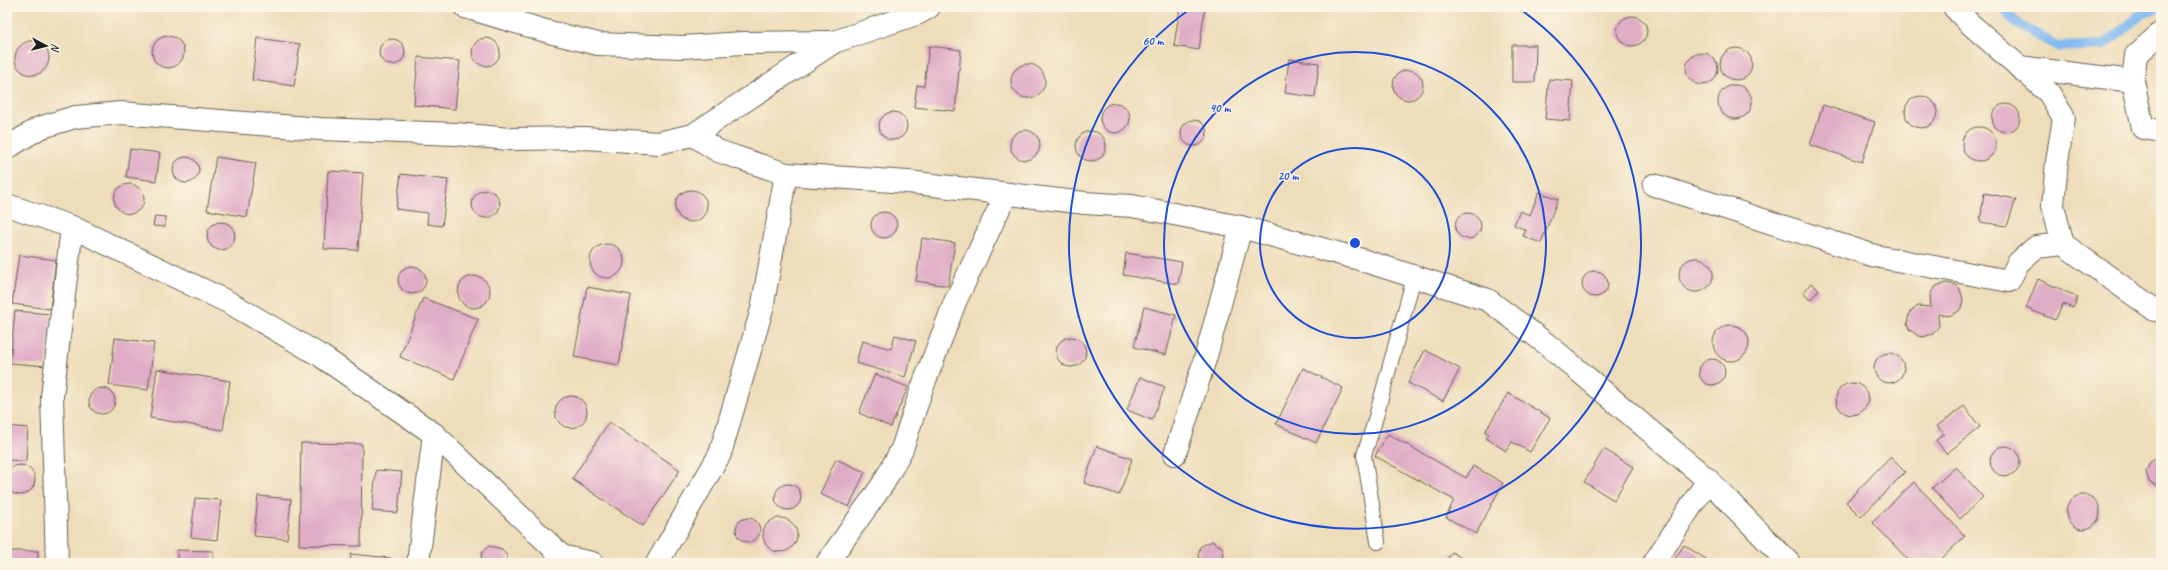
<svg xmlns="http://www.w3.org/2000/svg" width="2168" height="570" viewBox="0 0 2168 570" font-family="Caveat,sans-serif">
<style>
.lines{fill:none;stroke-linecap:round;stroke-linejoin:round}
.stream{stroke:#81b9f1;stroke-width:10}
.building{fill:#e0adc7}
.lane-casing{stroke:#666053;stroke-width:16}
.street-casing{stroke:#666053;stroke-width:24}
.secondary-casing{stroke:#666053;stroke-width:24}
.lane{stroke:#fff;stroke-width:14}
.street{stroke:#fff;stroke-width:22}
.secondary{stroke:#fff;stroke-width:22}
.ring{fill:none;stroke:#1d4ed8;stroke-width:2}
.centre{fill:#1d4ed8;stroke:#fcf5e5;stroke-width:2}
.ring-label{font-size:12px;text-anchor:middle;font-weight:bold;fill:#1d4ed8;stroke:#fcf5e5;stroke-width:3;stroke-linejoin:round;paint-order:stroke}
</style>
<rect width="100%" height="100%" fill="#fcf5e5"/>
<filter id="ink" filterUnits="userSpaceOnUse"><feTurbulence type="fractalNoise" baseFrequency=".025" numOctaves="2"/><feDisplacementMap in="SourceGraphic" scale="8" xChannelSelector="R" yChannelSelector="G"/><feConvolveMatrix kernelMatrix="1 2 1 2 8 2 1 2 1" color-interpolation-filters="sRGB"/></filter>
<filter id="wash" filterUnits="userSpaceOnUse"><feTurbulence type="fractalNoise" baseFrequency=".012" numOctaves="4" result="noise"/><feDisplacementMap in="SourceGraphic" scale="16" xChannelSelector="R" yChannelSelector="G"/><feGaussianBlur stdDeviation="0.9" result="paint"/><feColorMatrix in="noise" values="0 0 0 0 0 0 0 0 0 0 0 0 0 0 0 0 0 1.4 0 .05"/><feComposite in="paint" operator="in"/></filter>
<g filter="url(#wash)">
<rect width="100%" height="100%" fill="#eeddba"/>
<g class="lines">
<polyline class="stream" points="2003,7 2016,23 2059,47 2104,45 2142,14 2158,7"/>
</g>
<g id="blocks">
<g class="building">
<polygon points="1180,7 1205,8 1199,50 1174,46"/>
<circle cx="1632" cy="31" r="15"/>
<circle cx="168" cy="52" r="16"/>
<circle cx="486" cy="52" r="14"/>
<polygon points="257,38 300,44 294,86 252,80"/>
<circle cx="392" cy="52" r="13"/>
<circle cx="32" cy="58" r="17"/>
<polygon points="1512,45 1536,45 1535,82 1512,82"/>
<polygon points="929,46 961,50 955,111 914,107 917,85 924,86"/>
<circle cx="1736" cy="64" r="16"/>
<circle cx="1702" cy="69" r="16"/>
<polygon points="418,57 460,61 455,109 414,105"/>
<polygon points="1289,59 1319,63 1315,97 1285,93"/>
<circle cx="1028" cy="81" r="17"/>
<circle cx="1408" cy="85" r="15"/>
<polygon points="1549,79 1573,81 1570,121 1545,119"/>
<circle cx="1735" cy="102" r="17"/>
<circle cx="1921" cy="112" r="16"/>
<circle cx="1115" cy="118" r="15"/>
<circle cx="2006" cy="118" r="14"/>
<polygon points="1823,105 1875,122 1862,162 1810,145"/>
<circle cx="893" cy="126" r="14"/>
<circle cx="1194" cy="133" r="13"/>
<circle cx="1979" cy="144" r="17"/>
<circle cx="1025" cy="145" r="15"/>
<circle cx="1091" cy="146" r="15"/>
<polygon points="130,149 160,153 156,181 126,177"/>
<polygon points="216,157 256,163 247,217 207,210"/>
<circle cx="186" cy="170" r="13"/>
<polygon points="328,171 363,173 358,250 324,249"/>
<polygon points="401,174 448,180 442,226 427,224 428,213 396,209"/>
<circle cx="129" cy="199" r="15"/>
<circle cx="486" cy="204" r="14"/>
<circle cx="691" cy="206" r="16"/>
<polygon points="1539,192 1558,199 1541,243 1523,236 1526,230 1514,225 1520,211 1530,215"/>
<polygon points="1984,193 2016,199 2007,226 1980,222"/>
<circle cx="884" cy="225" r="13"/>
<circle cx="1468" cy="226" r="13"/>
<polygon points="155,216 166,217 165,227 153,226"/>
<circle cx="221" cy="236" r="14"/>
<polygon points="922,238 955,243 948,286 916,281"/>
<circle cx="607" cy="261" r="17"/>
<polygon points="1126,253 1182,262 1178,284 1123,275"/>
<polygon points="19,255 56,260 50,309 12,304"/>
<circle cx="1696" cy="275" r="17"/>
<circle cx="412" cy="280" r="14"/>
<circle cx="1595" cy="284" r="13"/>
<circle cx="474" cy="292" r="16"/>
<polygon points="2038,279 2078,297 2073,308 2063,304 2055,320 2026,308"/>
<polygon points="1811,283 1819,290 1810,300 1803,293"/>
<polygon points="1946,283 1956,285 1960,289 1963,300 1962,306 1959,311 1949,316 1938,314 1939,326 1933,334 1923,337 1918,336 1909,329 1907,324 1909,313 1918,306 1931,307 1930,296 1932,291 1936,286"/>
<polygon points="587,287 631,295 619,365 574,357"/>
<polygon points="423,298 478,319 454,379 400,357"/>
<polygon points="1144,307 1176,315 1166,355 1134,347"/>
<polygon points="15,311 51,314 46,366 10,363"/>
<circle cx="1731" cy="343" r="18"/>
<polygon points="895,335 916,341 905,377 856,363 862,341 891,349"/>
<circle cx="1071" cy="352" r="15"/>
<polygon points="115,338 154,343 148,390 109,385"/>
<polygon points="1425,350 1460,369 1443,401 1408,383"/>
<circle cx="1889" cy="368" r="15"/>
<circle cx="1712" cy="372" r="13"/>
<polygon points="1303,368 1343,388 1316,443 1276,424"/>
<polygon points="157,369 230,381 223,430 150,418"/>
<polygon points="875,374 908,387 891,427 859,413"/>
<polygon points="1140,377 1165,387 1152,420 1127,410"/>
<circle cx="1852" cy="399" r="16"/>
<circle cx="102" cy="401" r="13"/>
<polygon points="1508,393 1550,418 1530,452 1512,442 1506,451 1486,438 1489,434 1485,432"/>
<circle cx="571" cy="412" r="16"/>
<polygon points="1964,406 1980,427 1946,454 1936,440 1944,434 1937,426"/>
<polygon points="609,422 680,470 643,526 572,479"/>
<polygon points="7,426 28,428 26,461 7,460"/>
<polygon points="1388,434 1466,478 1473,466 1503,483 1476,534 1446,517 1454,500 1375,456"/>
<polygon points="301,443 362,444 361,546 299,545"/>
<circle cx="2005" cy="461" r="15"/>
<polygon points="1097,446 1132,459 1119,495 1084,483"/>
<polygon points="1604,449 1633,467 1614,500 1584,482"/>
<polygon points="2161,456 2161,487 2149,482 2146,472 2150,462"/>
<polygon points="1890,457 1905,472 1861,517 1846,502"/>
<polygon points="836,459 865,472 849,507 820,494"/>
<circle cx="20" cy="480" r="15"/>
<polygon points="1956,467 1983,497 1960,519 1932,488"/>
<polygon points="376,470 402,472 398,513 372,511"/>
<polygon points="1914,482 1965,536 1937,563 1911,563 1872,522"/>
<circle cx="788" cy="497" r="13"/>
<circle cx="2083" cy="512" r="17"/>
<polygon points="258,496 291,499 287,539 254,536"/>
<polygon points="195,498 221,500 217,540 191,537"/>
<circle cx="748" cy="530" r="12"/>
<circle cx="780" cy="535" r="17"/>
<polygon points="1212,541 1223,548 1224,560 1222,563 1201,563 1198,556 1200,547"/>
<polygon points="1684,545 1712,563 1672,563"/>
<polygon points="489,546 502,549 507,556 507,563 481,563 482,552"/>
<polygon points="177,550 213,551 213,563 177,563"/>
<rect x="7" y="551" width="31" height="12"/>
<polygon points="1452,552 1469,563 1445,563"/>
<polygon points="351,554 391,558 390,563 350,563"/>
</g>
</g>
</g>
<g filter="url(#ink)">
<use href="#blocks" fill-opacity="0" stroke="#666053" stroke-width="1"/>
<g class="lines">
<g class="lane-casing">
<polyline id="lane" points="1378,542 1364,455 1374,424 1414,277"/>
</g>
<g class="street-casing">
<g id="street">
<polyline points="465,7 549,32 598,44 683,47 742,43 834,42"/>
<polyline points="1954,7 1968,22 2049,93 2064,118 2057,161 2053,206 2063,244 2155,310 2161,311"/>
<polyline points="2161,33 2136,55 2133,81 2143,128 2161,131"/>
<polyline points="2019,67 2133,81"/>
<polyline points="693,135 834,42 919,13 929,7"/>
<polyline points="7,148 39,128 75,117 121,113 320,129 456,134 510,139 585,138 658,143 693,135 718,151 786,174 908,182 1085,203 1132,206 1241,227 1359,259 1488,300 1548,345 1708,480 1789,563"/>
<polyline points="1654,185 1875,256 2009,281 2018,263 2036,247 2063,244"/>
<polyline points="1175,454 1206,356 1241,227"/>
<polyline points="565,557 592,563"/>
<polyline points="57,563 52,397 72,227"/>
<polyline points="418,563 434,434"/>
<polyline points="657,563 720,454 762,309 786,174"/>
<polyline points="827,563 883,484 902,449 921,391 955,302 1006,194"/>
<polyline points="1654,563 1708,480"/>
</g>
</g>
<g class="secondary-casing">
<polyline id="secondary" points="7,205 72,227 230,303 321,356 434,434 569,563"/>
</g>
<use href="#lane" class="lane"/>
<use href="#street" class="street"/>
<use href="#secondary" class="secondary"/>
</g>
</g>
<g class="ring">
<circle cx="1355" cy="243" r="95"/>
<circle cx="1355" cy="243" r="191"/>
<path d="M1517 7A286 286 0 1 1 1193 7"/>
</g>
<circle cx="1355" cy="243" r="6" class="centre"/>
<g class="ring-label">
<text x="1153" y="45">60 m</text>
<text x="1220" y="112">40 m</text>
<text x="1288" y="180">20 m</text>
</g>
<rect width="2168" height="570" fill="none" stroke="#fcf5e5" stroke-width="24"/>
<g transform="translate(46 46) rotate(97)" stroke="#fcf5e5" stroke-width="3" paint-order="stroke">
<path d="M0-3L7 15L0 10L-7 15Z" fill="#1c1c1c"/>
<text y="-6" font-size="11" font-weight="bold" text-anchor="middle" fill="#1c1c1c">N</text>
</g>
</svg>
